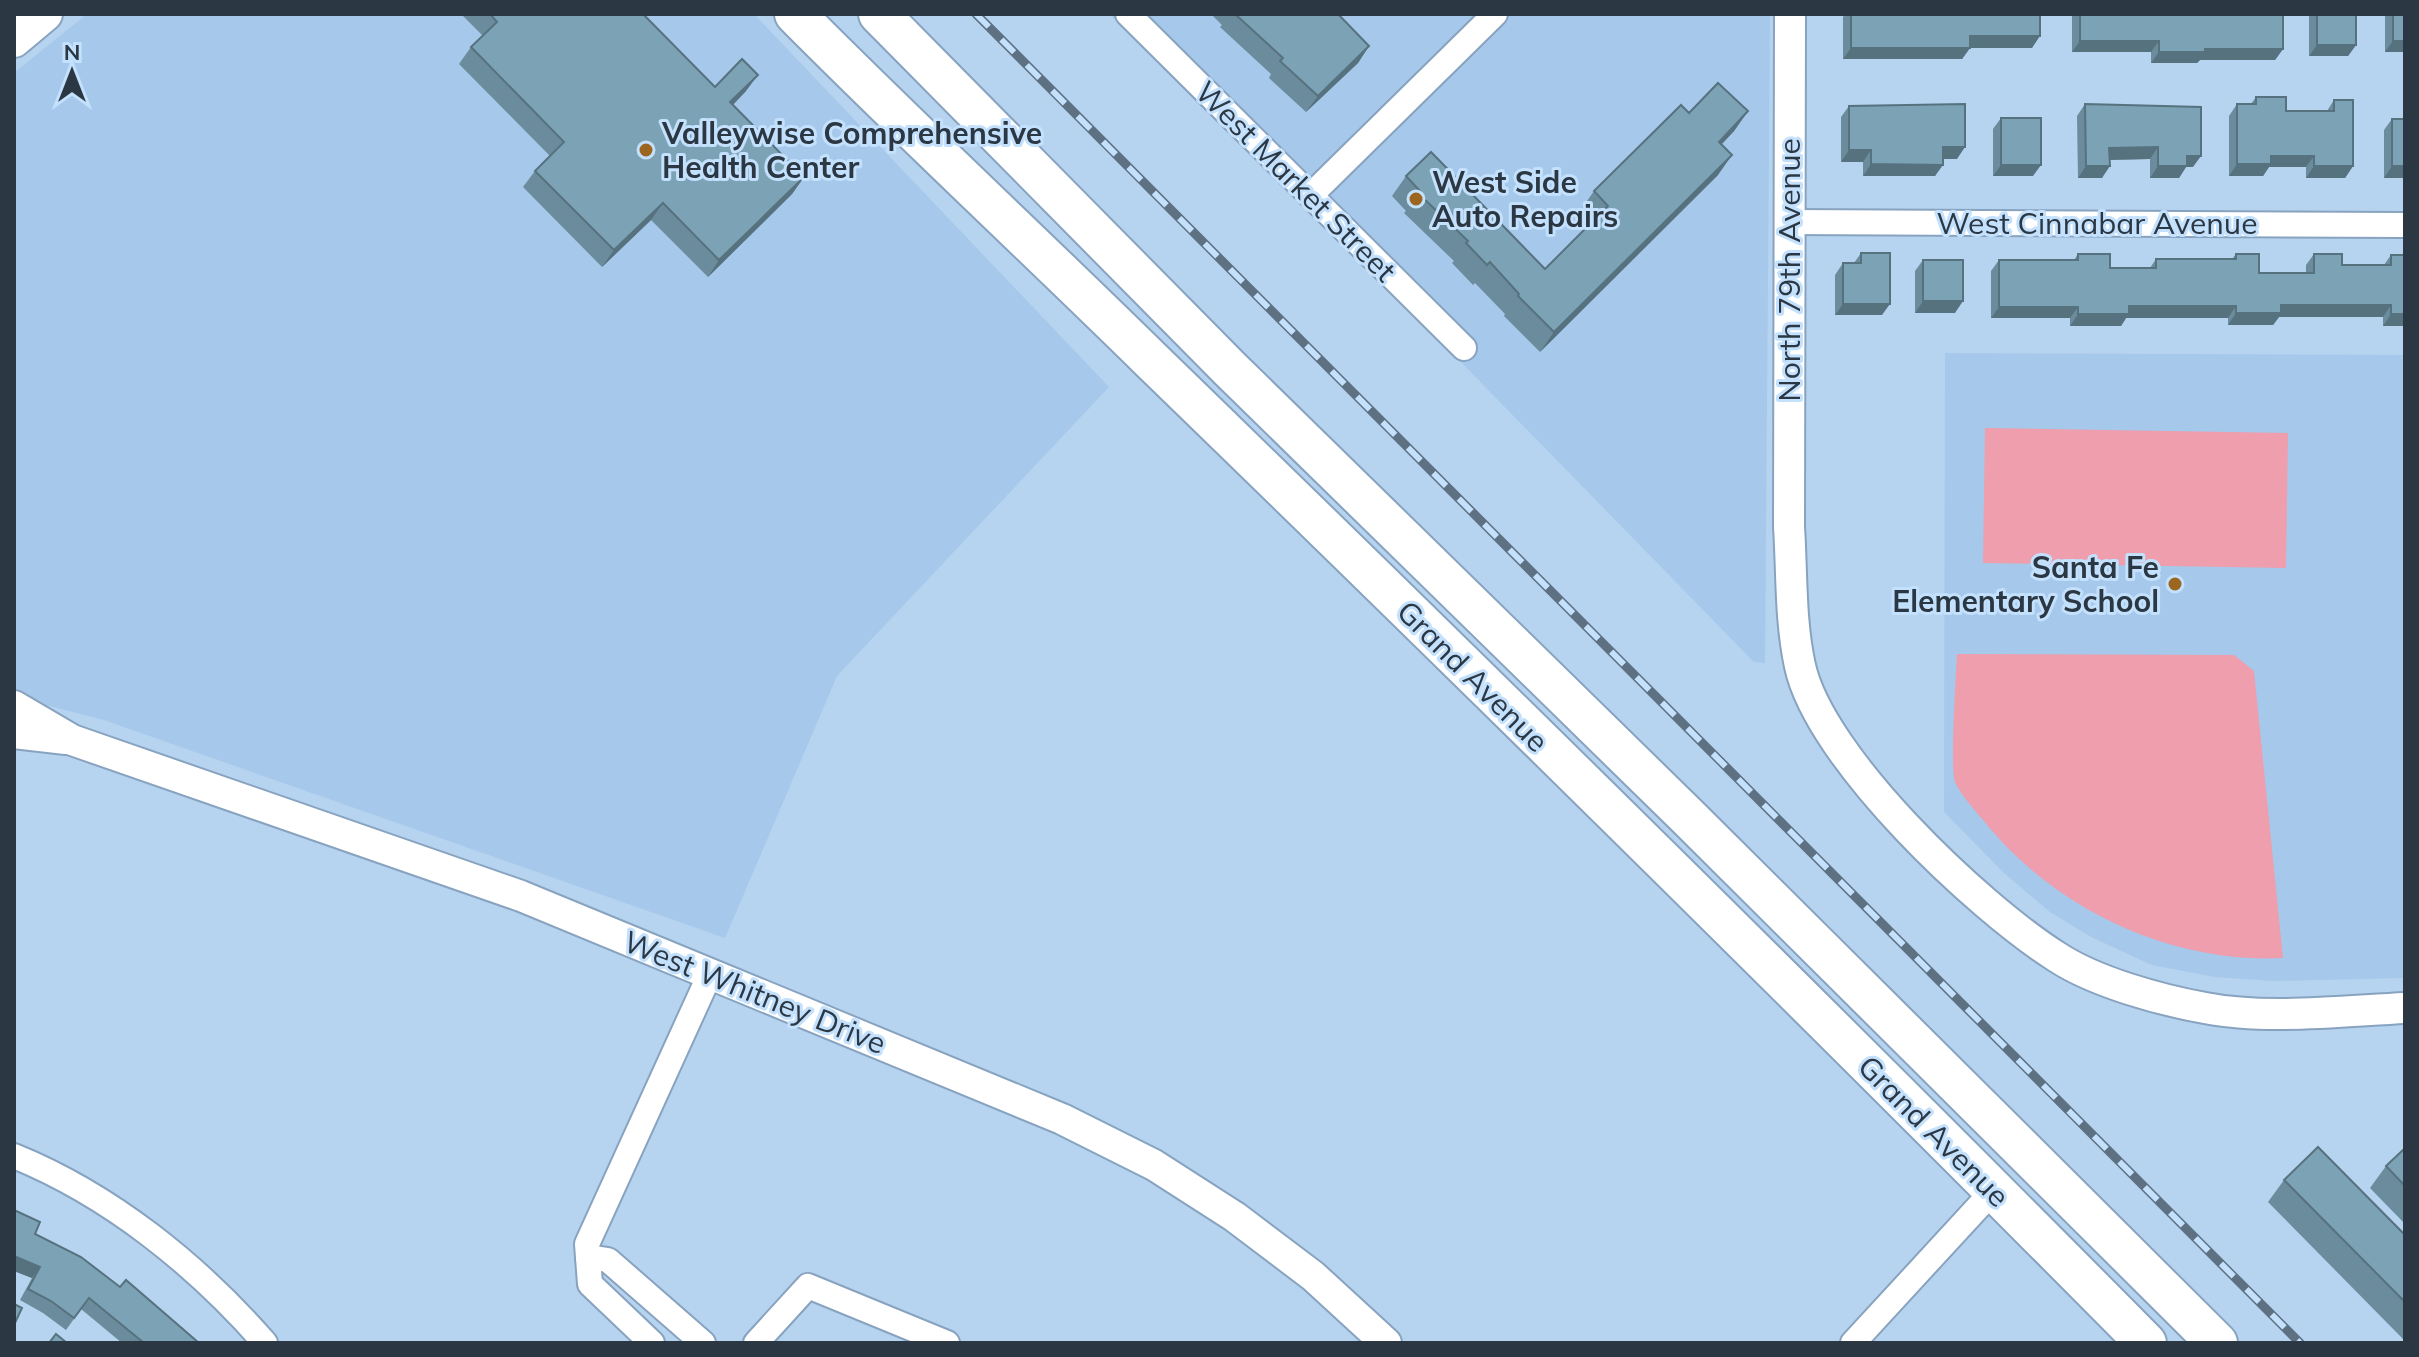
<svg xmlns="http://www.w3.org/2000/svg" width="2419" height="1357" viewBox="0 0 2419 1357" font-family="Mulish,sans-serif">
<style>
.built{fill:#a6c8ea}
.green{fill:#ee9eac}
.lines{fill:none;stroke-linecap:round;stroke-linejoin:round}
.minor-casing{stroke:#88a3bf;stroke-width:28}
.tertiary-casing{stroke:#88a3bf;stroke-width:34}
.secondary-casing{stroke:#88a3bf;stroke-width:38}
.trunk-casing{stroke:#88a3bf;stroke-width:44}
.minor{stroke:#fff;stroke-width:24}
.tertiary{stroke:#fff;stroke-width:30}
.secondary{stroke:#fff;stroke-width:34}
.trunk{stroke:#fff;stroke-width:40}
.rail-casing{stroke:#5e7182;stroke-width:9}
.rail{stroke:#c3e0fd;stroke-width:6;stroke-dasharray:18;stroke-linecap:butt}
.wall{fill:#6b8c9c}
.shaded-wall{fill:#57727f}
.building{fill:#7ca3b5;stroke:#57727f;stroke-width:2}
.poi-dot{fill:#9d6620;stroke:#c3e0fd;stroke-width:3}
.labels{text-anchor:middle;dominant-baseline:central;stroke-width:6;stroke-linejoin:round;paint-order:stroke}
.poi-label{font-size:30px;font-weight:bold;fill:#2b3742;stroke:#c3e0fd;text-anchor:start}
.street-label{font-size:30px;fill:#2b3742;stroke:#c3e0fd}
</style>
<rect width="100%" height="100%" fill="#b6d3f0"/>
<g class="built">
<polygon points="87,14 754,14 1109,387 837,676 725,938 104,720 30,701 14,687 14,73"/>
<polygon points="1109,14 1770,14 1765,663 1754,662 1456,357"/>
<polygon points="1945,353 2405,355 2405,978 2273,981 2215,977 2152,965 2091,937 2050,912 2004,873 1944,812"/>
</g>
<g class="green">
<polygon points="1985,428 2288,433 2286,568 1983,563"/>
<path d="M1957,654l277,1 20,16 29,287c-112,6 -229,-49 -299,-137 -10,-12 -23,-26 -29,-39 -5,-12 1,-108 2,-128z"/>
</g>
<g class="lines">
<g class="minor-casing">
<g id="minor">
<polyline points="1128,14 1464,348"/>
<polyline points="1311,195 1495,14"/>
<polyline points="1789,222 2405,225"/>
<path d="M14,1156c96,39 183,109 251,187"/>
<polyline points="588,1257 608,1260 703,1343"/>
<polyline points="652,1343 590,1284 587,1244 710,974"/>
<polyline points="756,1343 808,1286 947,1343"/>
<polyline points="1853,1343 1993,1191"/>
</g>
</g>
<g class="tertiary-casing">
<g id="tertiary">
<path d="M1790,14l-1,513c3,45 1,94 11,139 20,92 178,241 257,291 38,25 103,43 148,51 61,12 138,3 200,0"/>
<polyline points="14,706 72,740 521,896 1062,1119 1154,1165 1235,1217 1313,1276 1386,1343"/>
<polyline points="14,733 66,739"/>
</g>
</g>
<g class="secondary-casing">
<polyline id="secondary" points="14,40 45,14"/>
</g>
<g class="trunk-casing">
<g id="trunk">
<path d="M795,14c116,117 237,229 355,345 335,325 668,653 996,984"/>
<polyline points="879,14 1230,369 1688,817 2217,1343"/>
</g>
</g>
<use href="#minor" class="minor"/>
<use href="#tertiary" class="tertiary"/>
<use href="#secondary" class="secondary"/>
<use href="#trunk" class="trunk"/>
<g class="rail-casing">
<polyline id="rail" points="976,14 2300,1343"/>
</g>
<use href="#rail" class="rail"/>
</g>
<g class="wall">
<polygon points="461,14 643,14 715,87 746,91 733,105 804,177 792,194 708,277 651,220 602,267 523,187 535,171 550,156 459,64 471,47 483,36"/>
<polygon points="1211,14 1338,14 1369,46 1358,63 1306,112 1269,78 1271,74 1220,27 1222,25"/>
<polygon points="1845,14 2040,14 2032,48 1970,48 1962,59 1843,59 1843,17"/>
<polygon points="2072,14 2283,14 2283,49 2275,60 2200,60 2197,63 2151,63 2151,52 2072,52"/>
<polygon points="2309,14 2356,14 2356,45 2348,56 2309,56"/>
<rect x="2385" y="14" width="20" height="38"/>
<polygon points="2256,97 2286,111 2327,111 2334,100 2353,166 2345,178 2306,178 2306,167 2269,167 2263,176 2229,176 2229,116 2237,104 2251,104"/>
<polygon points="2085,104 2193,167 2186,167 2179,178 2150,178 2150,159 2109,160 2102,178 2078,178 2077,116"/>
<polygon points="1849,106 1957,159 1943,159 1935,176 1863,176 1863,162 1841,162 1841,117"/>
<polygon points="1748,111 1734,131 1721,145 1718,175 1540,352 1504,316 1505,314 1475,283 1473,285 1452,263 1454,261 1404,213 1406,211 1392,196 1406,176 1545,269 1591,223 1580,211 1594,191 1689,113"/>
<polygon points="2001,118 2033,176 1993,176 1993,129"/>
<polygon points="2392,119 2405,178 2384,178 2384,130"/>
<polygon points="1861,253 1882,315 1835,315 1835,275 1843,263 1854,263"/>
<polygon points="2078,254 2110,268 2150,268 2156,259 2232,259 2236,254 2259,273 2306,273 2306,265 2314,254 2342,265 2384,265 2391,255 2405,326 2383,326 2383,317 2279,317 2273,325 2228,325 2228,318 2126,318 2121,326 2070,326 2070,318 1991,318 1991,271 1999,260 2074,260"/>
<polygon points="1923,260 1955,313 1915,313 1915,271"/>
<polygon points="2405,1148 2405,1224 2370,1188 2386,1166"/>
<polygon points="2284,1180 2405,1235 2405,1341 2268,1202"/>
<polygon points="14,1210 35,1234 120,1287 199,1343 122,1343 81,1309 66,1330 43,1313 20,1300 32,1278 14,1271"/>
</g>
<g class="shaded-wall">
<polygon points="1970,36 2040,36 2032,48 1962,48"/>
<polygon points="2080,41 2159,41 2151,52 2072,52"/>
<polygon points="2393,41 2405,41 2405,52 2385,52"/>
<polygon points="2317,45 2356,45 2348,56 2309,56"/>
<polygon points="1369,46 1358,63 1306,112 1318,96"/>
<polygon points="1851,48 1970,48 1962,59 1843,59"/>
<polygon points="2205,49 2283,49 2275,60 2200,60 2197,63 2151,63 2159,52"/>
<polygon points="758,75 746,91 719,119 730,102"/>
<polygon points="1748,111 1734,131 1705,162 1719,142"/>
<polygon points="1943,147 1965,147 1957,159 1935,159"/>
<polygon points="2158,147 2150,159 2101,160 2109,148"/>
<polygon points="1849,150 1871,150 1863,162 1841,162"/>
<polygon points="1732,155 1718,175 1540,352 1554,332"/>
<polygon points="2187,156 2201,156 2193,167 2186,167 2179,178 2150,178 2158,166"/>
<polygon points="2271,156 2314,156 2306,167 2269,167 2263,176 2229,176 2237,164"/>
<polygon points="1871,164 1943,165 1935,176 1863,176"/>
<polygon points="2001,165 2041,165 2033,176 1993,176"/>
<polygon points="2086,166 2110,166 2102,178 2078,178"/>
<polygon points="2314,166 2353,166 2345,178 2306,178"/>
<polygon points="2392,166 2405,166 2405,178 2384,178"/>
<polygon points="804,177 792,194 708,277 719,260"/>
<polygon points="663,203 651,220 602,267 614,250"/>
<polygon points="1923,301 1963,301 1955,313 1915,313"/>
<polygon points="1843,304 1890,304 1882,315 1835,315"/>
<polygon points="2281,305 2391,305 2383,317 2279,317 2273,325 2228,325 2236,313"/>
<polygon points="2129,306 2236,306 2228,318 2126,318 2121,326 2070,326 2078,314"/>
<polygon points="1999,307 2078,307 2070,318 1991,318"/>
<polygon points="2391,314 2405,314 2405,326 2383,326"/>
<polygon points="14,1256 40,1267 32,1278 14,1271"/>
</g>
<g class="building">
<polygon points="490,14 643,14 715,87 742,59 758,75 730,102 804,177 719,260 663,203 614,250 535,171 564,142 471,47 497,22"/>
<polygon points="1235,14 1338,14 1369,46 1318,96 1280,61 1283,58"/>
<polygon points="1851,14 2040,14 2040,36 1970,36 1970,48 1851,48"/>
<polygon points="2080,14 2283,14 2283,49 2205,49 2205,52 2159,52 2159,41 2080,41"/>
<rect x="2317" y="14" width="39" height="31"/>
<rect x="2393" y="14" width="12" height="27"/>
<polygon points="1718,83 1748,111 1719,142 1732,155 1554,332 1518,296 1519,294 1490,262 1487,265 1466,243 1468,241 1418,193 1420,191 1406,176 1431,152 1545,269 1608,206 1594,191 1681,105 1689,113"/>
<polygon points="2256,97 2286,97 2286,111 2334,111 2334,100 2353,100 2353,166 2314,166 2314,156 2271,156 2271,164 2237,164 2237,104 2256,104"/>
<polygon points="1965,104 1965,147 1943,147 1943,165 1871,164 1871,150 1849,150 1849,106"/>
<polygon points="2085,104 2201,107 2201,156 2187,156 2187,166 2158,166 2158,147 2109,148 2110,166 2086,166"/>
<rect x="2001" y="118" width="40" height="47"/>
<rect x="2392" y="119" width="13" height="47"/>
<polygon points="1861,253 1890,253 1890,304 1843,304 1843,263 1861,263"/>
<polygon points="2078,254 2110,254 2110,268 2156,268 2156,259 2236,259 2236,254 2259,254 2259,273 2314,273 2314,254 2342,254 2342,265 2391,265 2391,255 2405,255 2405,314 2391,314 2391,305 2281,305 2281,313 2236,313 2236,306 2129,306 2129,314 2078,314 2078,307 1999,307 1999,260 2078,260"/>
<rect x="1923" y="260" width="40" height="41"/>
<polygon points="2318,1147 2405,1235 2405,1302 2284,1180"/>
<polygon points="2405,1148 2405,1186 2386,1166"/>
<polygon points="14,1210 40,1222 35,1234 81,1257 120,1287 126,1280 199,1343 144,1343 89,1298 74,1318 51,1301 28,1289 40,1267 14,1256"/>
<polygon points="14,1304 22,1308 14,1325"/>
<polygon points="56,1334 67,1343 49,1343"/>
</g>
<g class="poi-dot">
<circle cx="646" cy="150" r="8"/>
<circle cx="1416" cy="199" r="8"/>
<circle cx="2175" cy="584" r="8"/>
</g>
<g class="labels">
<g class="poi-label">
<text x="662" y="133">Valleywise Comprehensive<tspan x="662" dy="34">Health Center</tspan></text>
<text x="1432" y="182">West Side<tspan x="1432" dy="34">Auto Repairs</tspan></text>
<text x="2159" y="567" text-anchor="end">Santa Fe<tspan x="2159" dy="34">Elementary School</tspan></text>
</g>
<g class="street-label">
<text transform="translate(1296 181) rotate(45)">West Market Street</text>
<text x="2097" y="223">West Cinnabar Avenue</text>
<text transform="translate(1789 270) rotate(-90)">North 79th Avenue</text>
<text transform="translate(1473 676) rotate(45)">Grand Avenue</text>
<text transform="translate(755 992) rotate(22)">West Whitney Drive</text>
<text transform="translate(1934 1131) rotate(45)">Grand Avenue</text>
</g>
</g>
<rect width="2419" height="1357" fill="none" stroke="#2b3742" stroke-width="32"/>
<g transform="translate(72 72)" stroke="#c3e0fd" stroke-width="6" paint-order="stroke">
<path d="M0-6L14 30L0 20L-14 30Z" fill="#2b3742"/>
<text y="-12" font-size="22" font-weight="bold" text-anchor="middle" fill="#2b3742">N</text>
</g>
</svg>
